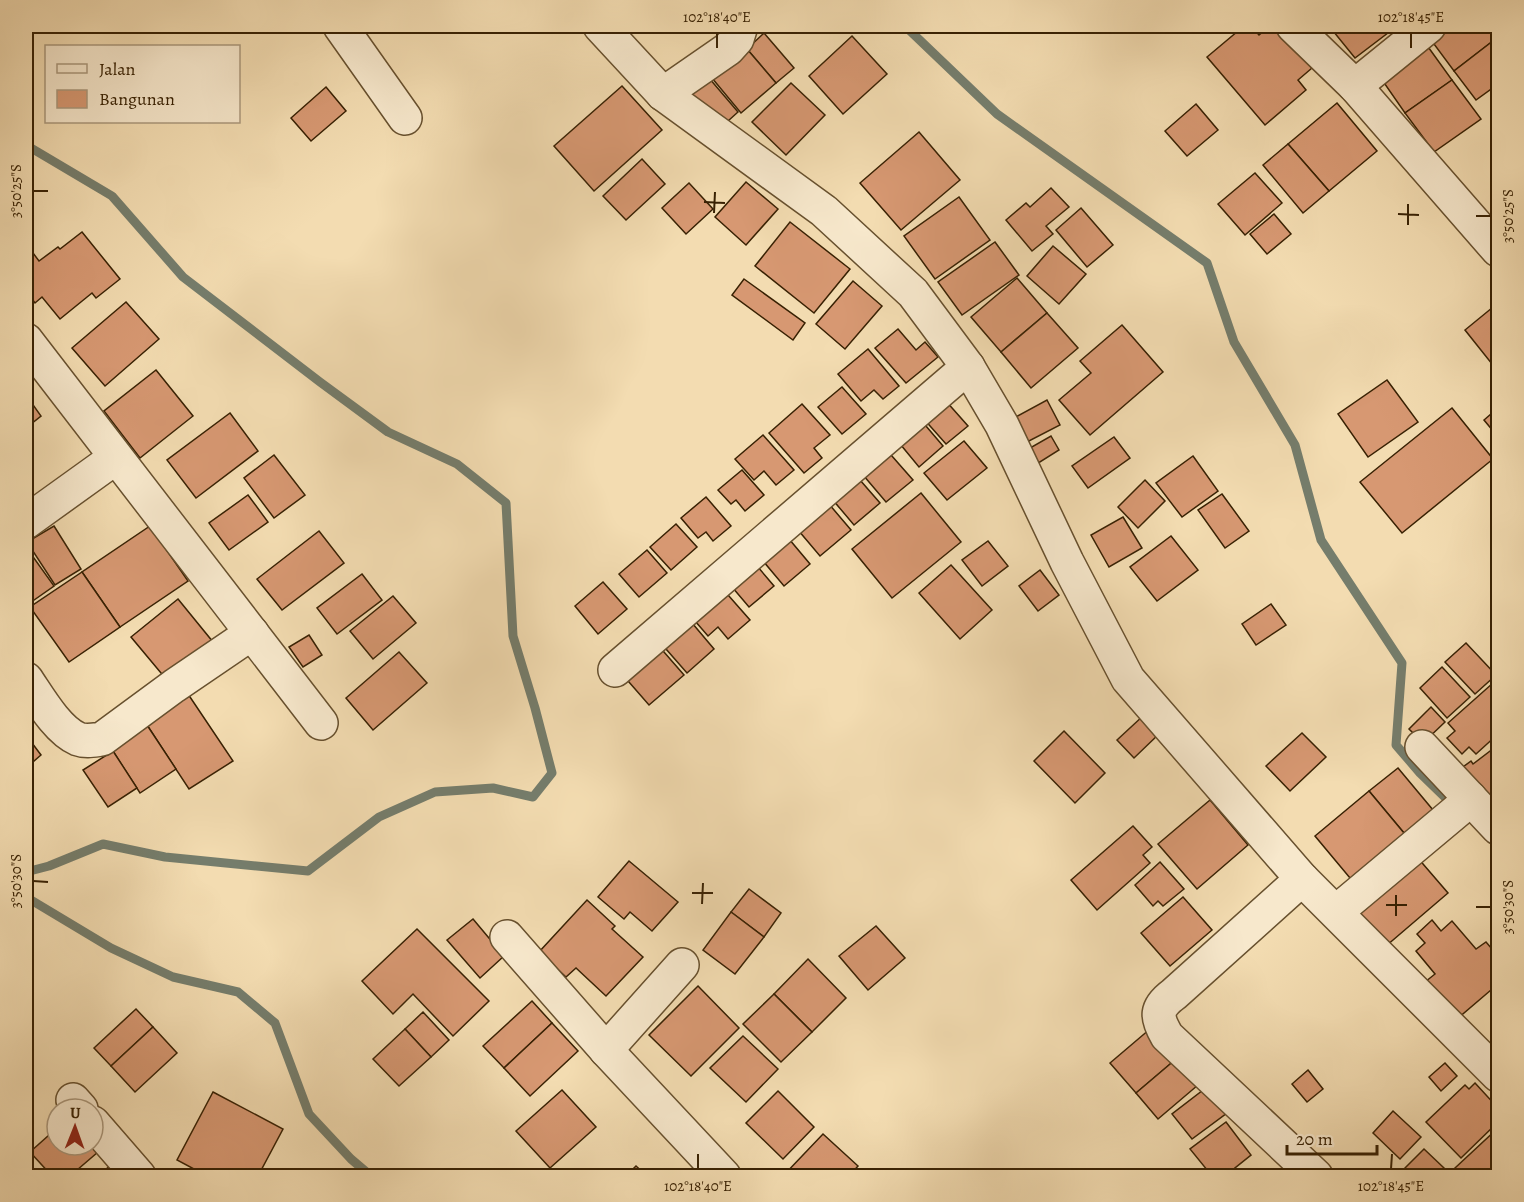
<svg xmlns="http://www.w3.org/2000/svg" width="1524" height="1202" viewBox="0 0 1524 1202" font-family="Alegreya,serif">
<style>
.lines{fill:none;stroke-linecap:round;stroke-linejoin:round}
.stream{stroke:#757d6c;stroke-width:9}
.building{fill:#d79872;stroke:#382103;stroke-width:1.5}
.street-casing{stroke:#67502e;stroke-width:36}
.street{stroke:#f7e8cc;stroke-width:33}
.ticks{fill:none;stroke:#382103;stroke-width:2}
.neatline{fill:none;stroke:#382103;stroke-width:2}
.ticks-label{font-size:15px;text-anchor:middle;fill:#382103}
</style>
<rect width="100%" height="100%" fill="#f3dcb1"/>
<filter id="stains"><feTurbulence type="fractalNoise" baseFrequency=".00333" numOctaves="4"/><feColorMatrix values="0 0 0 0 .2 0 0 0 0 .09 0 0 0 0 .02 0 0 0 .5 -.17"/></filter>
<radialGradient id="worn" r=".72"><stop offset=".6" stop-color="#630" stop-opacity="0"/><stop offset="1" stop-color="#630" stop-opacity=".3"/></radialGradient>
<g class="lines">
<g class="stream">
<polyline points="905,26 997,114 1207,263 1234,342 1295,445 1321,540 1402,663 1396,745 1420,773 1455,807"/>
<polyline points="26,145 112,196 183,277 320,382 388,432 457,464 506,503 513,636 535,708 552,773 533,797 493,788 435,792 379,817 308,871 165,857 103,844 49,866 26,872"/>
<polyline points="26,897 111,948 173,977 238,992 275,1023 309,1114 351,1159 371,1176"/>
</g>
</g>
<g class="building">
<polygon points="1244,26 1251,26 1259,35 1270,26 1275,26 1312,68 1298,80 1306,90 1265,125 1207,57"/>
<polygon points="1329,26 1397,26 1355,58"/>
<polygon points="1451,26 1492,26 1498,34 1498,37 1454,71 1431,40"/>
<polygon points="764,33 794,68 776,83 747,49"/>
<polygon points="852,36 887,74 843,114 809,76"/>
<polygon points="1498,37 1498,84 1476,100 1454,71"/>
<polygon points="1426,44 1452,80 1405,113 1380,77"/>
<polygon points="747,49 776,83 741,113 712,78"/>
<polygon points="709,78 738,112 718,130 688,96"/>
<polygon points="1452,80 1481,119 1434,152 1405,113"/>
<polygon points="791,83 825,115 786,155 752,122"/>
<polygon points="622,86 662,130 594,191 554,146"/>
<polygon points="326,87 346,111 311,141 291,118"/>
<polygon points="1337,103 1377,151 1329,191 1288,144"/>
<polygon points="1196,104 1218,130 1187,156 1165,131"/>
<polygon points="919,132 960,180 901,230 860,183"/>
<polygon points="1288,144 1329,191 1303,213 1263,165"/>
<polygon points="642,159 665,184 626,220 603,196"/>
<polygon points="1255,173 1282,203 1245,235 1218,204"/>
<polygon points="746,182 778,209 746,245 715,217"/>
<polygon points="689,183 713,209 686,234 662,208"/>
<polygon points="1051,188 1069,207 1046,226 1053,234 1032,251 1006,220 1026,203 1030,207"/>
<polygon points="959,197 990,240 935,279 904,236"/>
<polygon points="1081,208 1113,245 1087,267 1056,230"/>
<polygon points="1274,214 1291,234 1267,254 1250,234"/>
<polygon points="790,222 850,269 814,313 755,266"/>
<polygon points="82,232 120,279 96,298 92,293 60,319 42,297 35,303 26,291 26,253 30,249 39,261 58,247 60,249"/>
<polygon points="995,242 1019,275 962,315 938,282"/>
<polygon points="1053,246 1086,274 1059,304 1027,276"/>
<polygon points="1017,278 1047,313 1001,352 971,317"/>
<polygon points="744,279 805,323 793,340 732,295"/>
<polygon points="853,281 882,306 845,349 816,324"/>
<polygon points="126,302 159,339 105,386 72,348"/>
<polygon points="1498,303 1498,359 1492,364 1465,330"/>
<polygon points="1047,313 1078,348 1031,388 1001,352"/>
<polygon points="1122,325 1163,372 1090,435 1059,400 1091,373 1080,361"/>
<polygon points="898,329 916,350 925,342 938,357 906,383 875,348"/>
<polygon points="868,349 899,386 883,399 874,390 861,401 838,374"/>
<polygon points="156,370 193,416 140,458 104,411"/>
<polygon points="1387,380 1418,422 1368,457 1338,414"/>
<polygon points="842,387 866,414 842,434 818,407"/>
<polygon points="26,395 41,416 26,428"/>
<polygon points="945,400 968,426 946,444 923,418"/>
<polygon points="1047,400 1060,425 1027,442 1014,418"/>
<polygon points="802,404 830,435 814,448 822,458 804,473 769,433"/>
<polygon points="1452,408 1493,459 1402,533 1360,482"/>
<polygon points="1498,408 1498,437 1484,420"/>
<polygon points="230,413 258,451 196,498 167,460"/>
<polygon points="920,419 943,446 919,467 896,439"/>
<polygon points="763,435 794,470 776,485 764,471 754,480 735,459"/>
<polygon points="1051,436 1059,450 1032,467 1023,452"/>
<polygon points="1114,437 1130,458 1088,488 1072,466"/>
<polygon points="964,441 987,468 947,500 924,473"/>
<polygon points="884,447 913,480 886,502 858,469"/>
<polygon points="274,455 305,495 274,518 244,478"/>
<polygon points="1193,456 1218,491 1182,517 1156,483"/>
<polygon points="742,470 764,495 745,511 736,500 731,504 718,490"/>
<polygon points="853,472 880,503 854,525 827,493"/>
<polygon points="1145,480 1165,501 1138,528 1118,507"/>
<polygon points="921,493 961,542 892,598 852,549"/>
<polygon points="1222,494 1249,531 1225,548 1198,510"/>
<polygon points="248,495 268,522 229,550 209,523"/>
<polygon points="706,497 731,526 713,541 706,532 698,538 681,518"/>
<polygon points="823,497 851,530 820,556 793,524"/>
<polygon points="1123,517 1142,548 1109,567 1091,535"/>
<polygon points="676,524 697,547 671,570 650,547"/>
<polygon points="54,526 81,569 55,585 27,542"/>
<polygon points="150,526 188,581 120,627 82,572"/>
<polygon points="319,531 344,563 282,610 257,579"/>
<polygon points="784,533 810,564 784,586 758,555"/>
<polygon points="1171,536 1198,570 1157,601 1130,567"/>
<polygon points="988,541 1008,566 982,586 962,560"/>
<polygon points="26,547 54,586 27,605 26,603"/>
<polygon points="647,550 667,573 639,597 619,574"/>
<polygon points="752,560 774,586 749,607 727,581"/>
<polygon points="951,565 992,610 960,639 919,593"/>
<polygon points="1040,570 1059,595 1038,611 1019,586"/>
<polygon points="82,572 120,627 69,662 30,607"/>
<polygon points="362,574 382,600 337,634 317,608"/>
<polygon points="603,582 627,609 598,634 575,606"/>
<polygon points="721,587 750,620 728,639 718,627 708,636 689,614"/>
<polygon points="393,596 416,623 373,659 350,631"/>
<polygon points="178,599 213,642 166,679 131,637"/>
<polygon points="1271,604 1286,625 1256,645 1242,624"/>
<polygon points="687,617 714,649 687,673 659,641"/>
<polygon points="309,635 322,655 303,667 289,647"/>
<polygon points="1466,643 1496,675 1475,694 1445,662"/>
<polygon points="657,644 684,675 649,705 622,674"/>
<polygon points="399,652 427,683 373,730 346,698"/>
<polygon points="1442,667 1470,697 1447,718 1420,688"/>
<polygon points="1493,683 1498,689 1498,734 1476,754 1469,747 1462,754 1447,738 1455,731 1448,723"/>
<polygon points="188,694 233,761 189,789 145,722"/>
<polygon points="1431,707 1445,722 1423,743 1409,729"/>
<polygon points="1144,715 1161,732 1134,758 1117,740"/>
<polygon points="145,722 176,769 140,793 109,745"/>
<polygon points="1064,731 1105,773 1075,803 1034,761"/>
<polygon points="1302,733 1326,757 1290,791 1266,766"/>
<polygon points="26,735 41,755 26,768"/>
<polygon points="1498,745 1498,814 1463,767 1471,761 1473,764"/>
<polygon points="113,751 137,788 108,807 83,770"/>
<polygon points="1398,768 1438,816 1409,839 1369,791"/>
<polygon points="1369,791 1409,839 1355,884 1315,836"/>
<polygon points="1210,800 1248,845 1197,889 1158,844"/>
<polygon points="1133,826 1152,847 1143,855 1150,863 1097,910 1071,880"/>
<polygon points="1417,857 1448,893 1386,946 1355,911"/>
<polygon points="629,861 678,902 652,931 630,912 624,919 598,897"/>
<polygon points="1160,862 1184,889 1163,906 1158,901 1153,906 1135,885"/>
<polygon points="749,889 781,913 764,937 731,912"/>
<polygon points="1183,897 1212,930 1170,966 1141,933"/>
<polygon points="587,900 615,926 612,929 643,957 606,996 576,968 566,977 539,952"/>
<polygon points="731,912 764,937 735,974 703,950"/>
<polygon points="473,919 504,956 480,978 447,940"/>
<polygon points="1432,920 1441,931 1452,921 1476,949 1486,942 1498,956 1498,984 1457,1019 1425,982 1435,974 1416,951 1425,943 1417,934"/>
<polygon points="876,926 905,958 868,990 839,956"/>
<polygon points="417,929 489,1001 453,1036 413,994 393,1014 362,981"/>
<polygon points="808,959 846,998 812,1032 774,994"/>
<polygon points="698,986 739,1028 691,1076 649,1035"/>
<polygon points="774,994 812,1032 781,1062 743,1024"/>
<polygon points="532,1001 552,1023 504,1068 483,1046"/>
<polygon points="136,1009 153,1027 111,1066 94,1048"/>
<polygon points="423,1012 449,1040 431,1057 405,1029"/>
<polygon points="552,1023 578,1051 530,1096 504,1068"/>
<polygon points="153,1027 177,1053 135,1092 111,1066"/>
<polygon points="405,1029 431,1057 399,1086 373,1059"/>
<polygon points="1150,1029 1176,1059 1136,1093 1110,1063"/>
<polygon points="743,1036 778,1069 746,1102 710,1068"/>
<polygon points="1176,1059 1198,1085 1158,1119 1136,1093"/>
<polygon points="1445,1063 1457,1076 1441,1091 1429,1077"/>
<polygon points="1308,1070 1323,1089 1307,1102 1292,1084"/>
<polygon points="1475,1083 1498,1108 1498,1114 1496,1116 1498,1122 1461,1158 1426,1122 1465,1085 1469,1089"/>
<polygon points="1207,1087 1227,1113 1192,1139 1172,1114"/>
<polygon points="562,1090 596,1127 550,1168 516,1131"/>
<polygon points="778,1091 814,1127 783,1159 746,1123"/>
<polygon points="213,1092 283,1129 258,1176 207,1176 177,1160"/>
<polygon points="1393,1111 1421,1137 1400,1159 1373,1133"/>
<polygon points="1226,1122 1251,1155 1235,1168 1241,1176 1201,1176 1208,1171 1190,1149"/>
<polygon points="57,1128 57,1145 91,1145 98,1152 70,1176 52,1176 30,1152"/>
<polygon points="1498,1128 1498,1176 1463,1176 1455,1168"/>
<polygon points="823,1134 858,1166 849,1176 783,1176"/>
<polygon points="1424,1149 1444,1168 1436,1176 1397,1176"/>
<polygon points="110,1166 119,1176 97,1176"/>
<polygon points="636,1166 647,1176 626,1176"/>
</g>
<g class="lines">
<g class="street-casing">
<g id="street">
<polyline points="340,26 405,118"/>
<polyline points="600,26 663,94 824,211 913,293 968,367 1002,425 1067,562 1128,679 1302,879 1498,1075"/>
<polyline points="1293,26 1355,86 1498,250"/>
<polyline points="1355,86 1429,26"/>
<polyline points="663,94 728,49 737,39 741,26"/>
<polyline points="26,340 321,723"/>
<polyline points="26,522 115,458"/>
<polyline points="615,670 968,367"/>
<path d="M26,679c13,19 31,51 52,60 8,3 16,1 24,0l72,-53 78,-53"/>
<polyline points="1422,747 1498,828"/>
<path d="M1302,879l-128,115c-19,14 -18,23 -7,42l149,140"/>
<polyline points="1336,912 1458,810 1470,798"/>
<polyline points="507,937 606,1050 724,1176"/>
<polyline points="606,1050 682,965"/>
<polyline points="73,1100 81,1109"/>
<polyline points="93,1123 139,1176"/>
</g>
</g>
<use href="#street" class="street"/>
</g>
<path class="ticks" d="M717,48v-15M1411,48v-15M33,191h15M704,202l21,1M714,213l1,-21M1398,214l21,1M1476,216h15M1408,225v-21M33,881l15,1M692,893h21M702,904l1,-21M1386,905h21M1476,907h15M1396,916v-21M698,1169v-15M1391,1169l1,-15"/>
<rect width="1524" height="1202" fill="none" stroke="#f3dcb1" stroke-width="66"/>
<rect x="45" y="45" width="195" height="78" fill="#f7e8cc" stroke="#ab987c" stroke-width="1.5"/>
<rect x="57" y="64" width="30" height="9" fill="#f7e8cc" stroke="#ab987c" stroke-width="1.5"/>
<text x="99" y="75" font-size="18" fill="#382103">Jalan</text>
<rect x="57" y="90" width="30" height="18" fill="#d79872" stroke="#ab987c" stroke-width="1.5"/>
<text x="99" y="105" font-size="18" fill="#382103">Bangunan</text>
<g transform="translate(75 1127) rotate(1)"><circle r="28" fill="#f7e8cc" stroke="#ab987c" stroke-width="1.5"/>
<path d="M0-4.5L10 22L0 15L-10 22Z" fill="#8f2418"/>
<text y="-9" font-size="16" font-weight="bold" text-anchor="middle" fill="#382103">U</text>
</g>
<path d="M1287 1145v9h90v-9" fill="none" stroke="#382103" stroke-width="3"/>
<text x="1296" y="1145" font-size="18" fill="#382103" stroke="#f7e8cc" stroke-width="4.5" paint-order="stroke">20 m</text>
<rect x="33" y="33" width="1458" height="1136" class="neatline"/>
<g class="ticks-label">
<text x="717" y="22">102°18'40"E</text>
<text x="1411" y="22">102°18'45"E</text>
<text transform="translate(16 191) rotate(-90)" y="5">3°50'25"S</text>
<text transform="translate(1508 216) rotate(-90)" y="5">3°50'25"S</text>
<text transform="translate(16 881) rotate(-90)" y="5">3°50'30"S</text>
<text transform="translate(1508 907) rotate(-90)" y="5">3°50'30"S</text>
<text x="698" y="1191">102°18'40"E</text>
<text x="1391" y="1191">102°18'45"E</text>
</g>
<rect width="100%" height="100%" filter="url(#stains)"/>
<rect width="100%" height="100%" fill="url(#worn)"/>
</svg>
